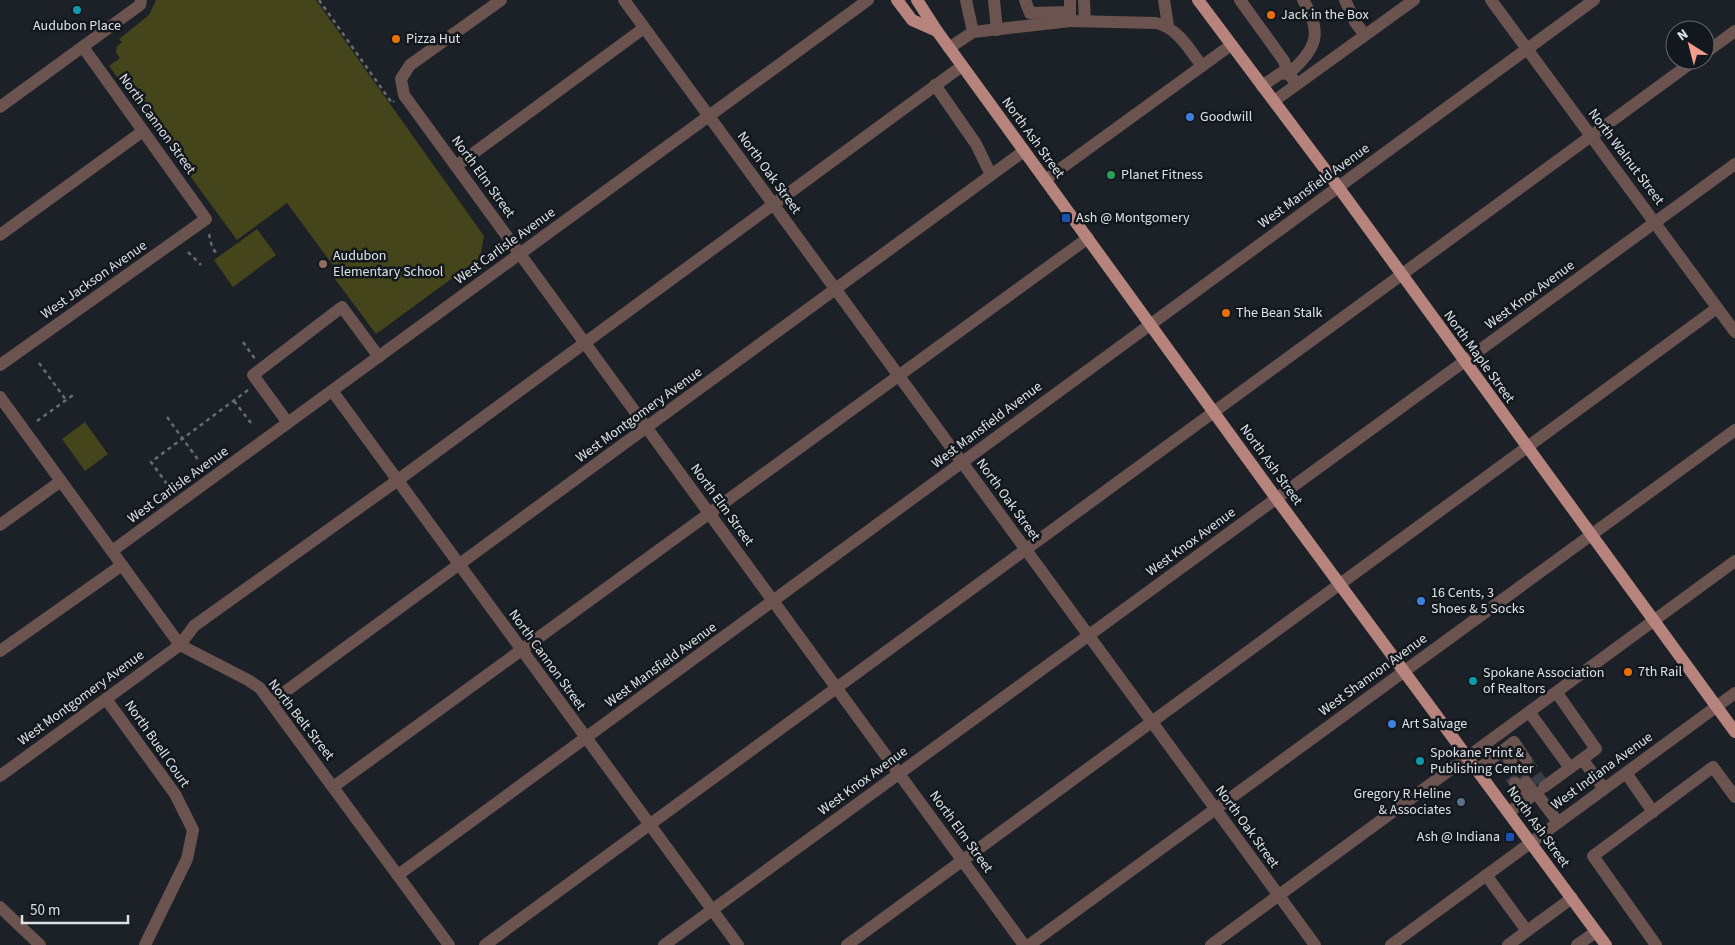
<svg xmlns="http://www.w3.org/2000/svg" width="1735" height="945" viewBox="0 0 1735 945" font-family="'Source Sans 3',sans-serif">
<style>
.green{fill:#44451a}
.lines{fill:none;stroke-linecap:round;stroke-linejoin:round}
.minor-tunnel{stroke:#383e43;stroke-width:12;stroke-dasharray:12 6;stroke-linecap:butt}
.path{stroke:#666c70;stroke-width:2.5;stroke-dasharray:4 4;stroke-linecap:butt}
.minor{stroke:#6b534f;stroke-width:12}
.major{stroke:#b7847d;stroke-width:12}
.culture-dot{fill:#0f9aa8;stroke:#12181d;stroke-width:2}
.food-dot{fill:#e8710a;stroke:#12181d;stroke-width:2}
.shop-dot{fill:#3f7fe0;stroke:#12181d;stroke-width:2}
.leisure-dot{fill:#2e9e5b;stroke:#12181d;stroke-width:2}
.transit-dot{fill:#1a4fb4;stroke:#12181d;stroke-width:2}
.education-dot{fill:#8d6e63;stroke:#12181d;stroke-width:2}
.service-dot{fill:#5c6f8a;stroke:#12181d;stroke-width:2}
.labels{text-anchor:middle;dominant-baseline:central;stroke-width:5;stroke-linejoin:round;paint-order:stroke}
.poi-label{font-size:14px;fill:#dee2e6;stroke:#12181d;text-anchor:start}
.street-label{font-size:14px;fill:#dee2e6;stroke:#12181d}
</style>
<rect width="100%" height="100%" fill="#1b2126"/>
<g class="green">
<polygon points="156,0 316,0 484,236 480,258 376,334 332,275 337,271 287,203 237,240 109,66 120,58 116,53 117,46 122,42 119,39 149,15"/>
<polygon points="257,229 276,255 233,287 214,260"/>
<polygon points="85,422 108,454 85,471 62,439"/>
</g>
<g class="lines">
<g class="minor-tunnel">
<polyline points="1526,760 1541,782"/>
<polyline points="1511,761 1526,782"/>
<polyline points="1500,762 1515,783"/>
</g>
<g class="path">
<polyline points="319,0 392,103 394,101"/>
<polyline points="209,234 212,247 216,253"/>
<polyline points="188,252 201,265"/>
<polyline points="243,342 255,359"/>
<polyline points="39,363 66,400"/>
<polyline points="234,401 251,423"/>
<polyline points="167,417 199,461"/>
<polyline points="37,421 76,393"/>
<polyline points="167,484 151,462 248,390"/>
</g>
<g class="minor">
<polyline points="501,0 410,65 401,79 404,95 1024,945"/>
<polyline points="624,0 1315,945"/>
<polyline points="966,0 973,32"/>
<polyline points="994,0 997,30"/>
<polyline points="1025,0 1030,13 1070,12"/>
<polyline points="1084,0 1085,21"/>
<polyline points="1164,0 1168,26"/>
<path d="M1240,0l44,61 4,13c28,-24 36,-41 15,-74"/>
<polyline points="1345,0 1355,22 1365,35"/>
<polyline points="1491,0 1735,332"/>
<path d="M1070,21l86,2c22,5 33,26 46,43"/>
<polyline points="949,48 973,32 1070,21 1070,0"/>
<polyline points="1705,53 1735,31"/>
<polyline points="935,85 976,144 991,175"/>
<polyline points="1262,86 1281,73 1288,74 1293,79"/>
<polyline points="1274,101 1414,0"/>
<polyline points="0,107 140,5 141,0"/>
<polyline points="456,166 644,28"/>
<polyline points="1045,180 1231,45"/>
<polyline points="0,235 143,131"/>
<polyline points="0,365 206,219 83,47"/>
<polyline points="333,392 738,945"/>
<polyline points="0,397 180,645 248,680 260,688 449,945"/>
<polyline points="288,423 253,375 342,307 379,357"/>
<polyline points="0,525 61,481"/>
<polyline points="112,551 868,0"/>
<polyline points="0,651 122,565"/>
<polyline points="106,699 175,794 193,830 187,859 145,945"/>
<polyline points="271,702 1024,151"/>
<polyline points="1530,713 1570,768 1596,749 1557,693"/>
<polyline points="1503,750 1511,761"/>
<polyline points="1583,760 1604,789"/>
<polyline points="1477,770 1514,742 1526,760"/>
<polyline points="1626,773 1653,812"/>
<polyline points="0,776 180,645 194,626 398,480 962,66"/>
<polyline points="1526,782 1535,794"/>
<polyline points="1515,783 1527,800"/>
<polyline points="333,787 1088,238"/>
<polyline points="1544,787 1570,768"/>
<polyline points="1509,812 1536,793 1558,822"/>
<polyline points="398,875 1594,0"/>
<polyline points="1486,875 1527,931"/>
<polyline points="0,907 40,945"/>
<polyline points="485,945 1695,60"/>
<polyline points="664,945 1735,164"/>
<polyline points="847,945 1717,308"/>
<polyline points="1029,945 1735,430"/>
<polyline points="1211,945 1735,561"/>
<polyline points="1391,945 1735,693"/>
<polyline points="1508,945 1572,898"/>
<polyline points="1577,945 1596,932"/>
<polyline points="1656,945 1593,856 1713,767 1735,797"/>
</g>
<g class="major">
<polyline points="897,0 912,20 937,31"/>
<polyline points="917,0 937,31 1276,498 1606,945"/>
<polyline points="1198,0 1339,188 1735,732"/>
</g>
</g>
<g class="culture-dot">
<circle cx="77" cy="10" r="5"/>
<circle cx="1473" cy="681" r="5"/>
<circle cx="1420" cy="761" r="5"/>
</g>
<g class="food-dot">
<circle cx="1271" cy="15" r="5"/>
<circle cx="396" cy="39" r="5"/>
<circle cx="1226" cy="313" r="5"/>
<circle cx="1628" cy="672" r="5"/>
</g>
<g class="shop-dot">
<circle cx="1190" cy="117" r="5"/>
<circle cx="1421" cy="601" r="5"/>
<circle cx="1392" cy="724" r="5"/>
</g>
<circle class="leisure-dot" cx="1111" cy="175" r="5"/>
<g class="transit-dot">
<rect x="1061" y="213" width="10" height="10" rx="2.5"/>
<rect x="1505" y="832" width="10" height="10" rx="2.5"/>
</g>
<circle class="education-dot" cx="323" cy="264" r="5"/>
<circle class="service-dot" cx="1461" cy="802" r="5"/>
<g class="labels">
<g class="poi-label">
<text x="1281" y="15">Jack in the Box</text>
<text x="77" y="26" text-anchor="middle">Audubon Place</text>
<text x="406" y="39">Pizza Hut</text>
<text x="1200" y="117">Goodwill</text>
<text x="1121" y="175">Planet Fitness</text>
<text x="1076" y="218">Ash @ Montgomery</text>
<text x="333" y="256">Audubon<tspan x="333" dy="16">Elementary School</tspan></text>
<text x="1236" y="313">The Bean Stalk</text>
<text x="1431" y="593">16 Cents, 3<tspan x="1431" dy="16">Shoes &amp; 5 Socks</tspan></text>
<text x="1638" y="672">7th Rail</text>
<text x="1483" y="673">Spokane Association<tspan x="1483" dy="16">of Realtors</tspan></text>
<text x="1402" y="724">Art Salvage</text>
<text x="1430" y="753">Spokane Print &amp;<tspan x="1430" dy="16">Publishing Center</tspan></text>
<text x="1451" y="794" text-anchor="end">Gregory R Heline<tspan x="1451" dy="16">&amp; Associates</tspan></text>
<text x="1500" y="837" text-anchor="end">Ash @ Indiana</text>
</g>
<g class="street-label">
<text transform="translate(157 124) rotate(54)">North Cannon Street</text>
<text transform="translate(1033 138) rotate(54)">North Ash Street</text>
<text transform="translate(1626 157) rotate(53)">North Walnut Street</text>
<text transform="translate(769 173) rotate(54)">North Oak Street</text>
<text transform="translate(483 177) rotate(54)">North Elm Street</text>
<text transform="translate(1314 186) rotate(-36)">West Mansfield Avenue</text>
<text transform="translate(505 246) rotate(-36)">West Carlisle Avenue</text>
<text transform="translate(94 280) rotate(-35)">West Jackson Avenue</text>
<text transform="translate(1530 295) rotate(-36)">West Knox Avenue</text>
<text transform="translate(1479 357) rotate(54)">North Maple Street</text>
<text transform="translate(639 415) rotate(-36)">West Montgomery Avenue</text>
<text transform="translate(987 425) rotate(-37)">West Mansfield Avenue</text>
<text transform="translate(1271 465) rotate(54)">North Ash Street</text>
<text transform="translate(178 485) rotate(-36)">West Carlisle Avenue</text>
<text transform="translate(1008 500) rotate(54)">North Oak Street</text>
<text transform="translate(722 505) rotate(54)">North Elm Street</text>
<text transform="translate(1191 542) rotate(-36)">West Knox Avenue</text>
<text transform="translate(547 660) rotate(54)">North Cannon Street</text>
<text transform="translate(661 665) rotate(-36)">West Mansfield Avenue</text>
<text transform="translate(1373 675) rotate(-36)">West Shannon Avenue</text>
<text transform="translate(81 698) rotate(-36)">West Montgomery Avenue</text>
<text transform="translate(301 720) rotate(52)">North Belt Street</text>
<text transform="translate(157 744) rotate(55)">North Buell Court</text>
<text transform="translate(1602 771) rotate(-36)">West Indiana Avenue</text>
<text transform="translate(863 781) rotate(-36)">West Knox Avenue</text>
<text transform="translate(1247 827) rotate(54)">North Oak Street</text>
<text transform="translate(1538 827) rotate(54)">North Ash Street</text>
<text transform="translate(961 832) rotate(54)">North Elm Street</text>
</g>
</g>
<g transform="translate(1690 45) rotate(324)"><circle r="24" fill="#12181d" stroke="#64696d"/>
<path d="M0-4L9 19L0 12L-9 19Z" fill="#f59d8d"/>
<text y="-8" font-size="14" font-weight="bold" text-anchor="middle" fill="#dee2e6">N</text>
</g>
<path d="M22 915v8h106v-8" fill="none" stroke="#dee2e6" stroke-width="2.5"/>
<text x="30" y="915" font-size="15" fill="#dee2e6" stroke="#12181d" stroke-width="4" paint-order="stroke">50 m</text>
</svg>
